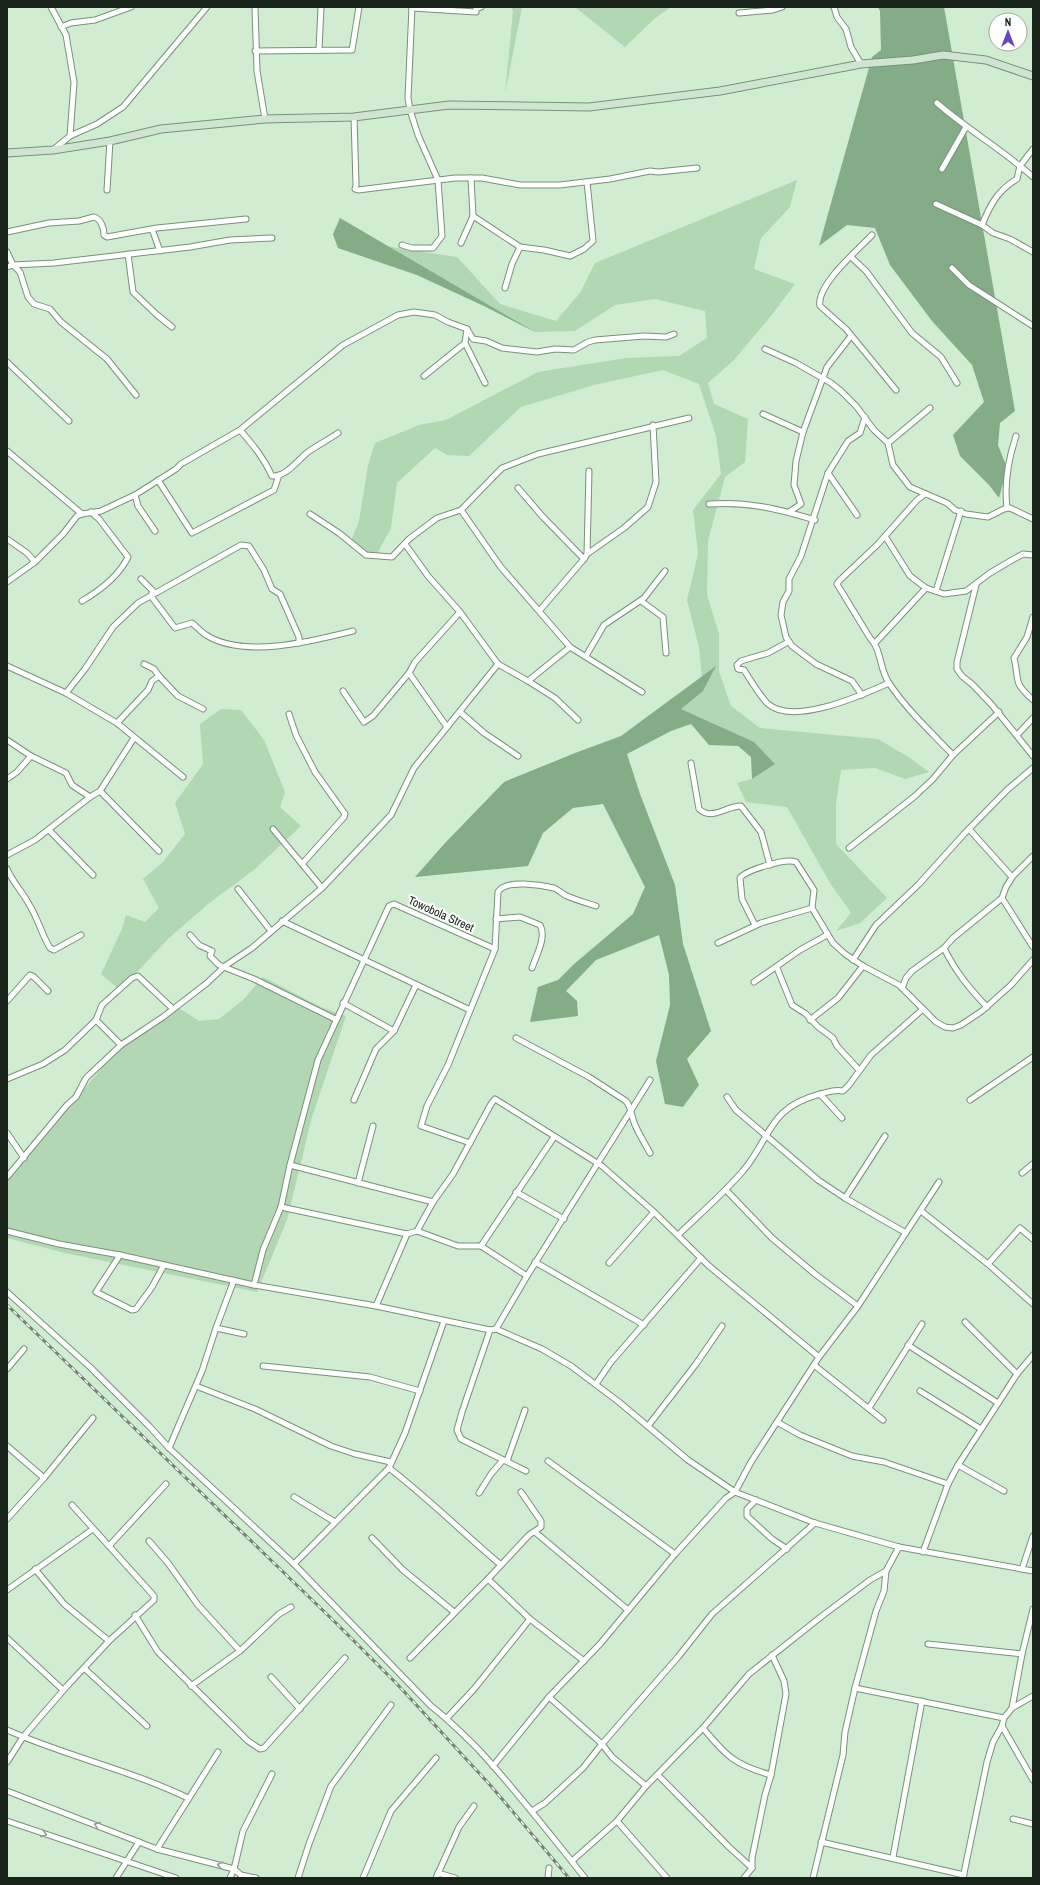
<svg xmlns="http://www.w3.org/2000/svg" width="1040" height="1885" viewBox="0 0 1040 1885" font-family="'Archivo Narrow',sans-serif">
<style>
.green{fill:#b1d7b3}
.forest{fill:#84ac86}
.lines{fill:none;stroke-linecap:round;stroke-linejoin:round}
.street-casing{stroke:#779279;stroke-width:7}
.secondary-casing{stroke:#779279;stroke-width:9}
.street{stroke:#fff;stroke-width:5}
.secondary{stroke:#d0e4d2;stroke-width:7}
.rail-casing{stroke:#728573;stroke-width:3}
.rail{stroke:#fff;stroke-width:1.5;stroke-dasharray:4.5;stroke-linecap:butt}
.oneway{stroke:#979c98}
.labels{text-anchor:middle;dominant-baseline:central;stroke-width:4;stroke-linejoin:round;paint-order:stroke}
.street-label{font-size:12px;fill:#182319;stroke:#fff}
</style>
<rect width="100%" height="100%" fill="#d0edd1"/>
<g class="green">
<polygon points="511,7 522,7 505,94 513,11"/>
<polygon points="575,7 671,7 654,19 625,47"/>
<polygon points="797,180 790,207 761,238 754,269 795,284 771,316 734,360 708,383 714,404 748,419 745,462 725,477 708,541 707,595 719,634 719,671 731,706 760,728 878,739 910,758 929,772 905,779 875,768 841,770 836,804 836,844 887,898 860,923 836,931 851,913 830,883 787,807 746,802 737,783 752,779 775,764 717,725 680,709 703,690 699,647 687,600 698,554 693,510 721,474 716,436 699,384 663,370 594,385 521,407 469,456 447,455 435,448 397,483 391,528 376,556 349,546 359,521 368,465 375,443 419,425 446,420 538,372 626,358 679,356 707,338 705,311 655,299 615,305 575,331 535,332 484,306 417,275 338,248 333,234 384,246 457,257 500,304 556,321 580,293 595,263"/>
<polygon points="221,709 241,710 264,740 285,792 280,807 301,826 255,869 208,904 169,938 120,990 101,974 122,929 126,915 145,922 159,908 143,879 163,862 185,834 175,803 203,764 200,724"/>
<polygon points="263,977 321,1007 346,1016 312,1117 287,1220 257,1292 65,1253 7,1238 7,1180 117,1050 179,1008 199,1021 219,1019 243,1000"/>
</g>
<g class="forest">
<polygon points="878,7 944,7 1015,411 1000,423 998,445 1007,468 999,498 989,485 960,456 953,435 984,402 972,365 932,321 890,265 875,228 847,225 819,246 872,57 881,50 880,11"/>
<polygon points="340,218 535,332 484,306 417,275 338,248 333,234"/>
<polygon points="716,666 703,691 681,709 754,742 775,764 752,779 751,757 738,746 709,745 691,724 671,731 627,754 640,794 675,885 683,944 711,1031 687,1059 699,1085 683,1107 665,1104 656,1061 670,1005 669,975 659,935 596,960 566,991 577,1001 578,1016 530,1022 538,987 558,980 573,965 633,914 645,887 603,804 573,808 543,833 528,866 415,877 446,842 504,782 575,753 621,736"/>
</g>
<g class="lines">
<g class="street-casing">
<g id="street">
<polyline points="51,7 66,35 74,82 70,136"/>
<polyline points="255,7 257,71 265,119"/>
<polyline points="834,7 837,17 846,29 851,47 861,64"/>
<polyline points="412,8 476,12 476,9 481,7"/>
<polyline points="739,13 773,10 782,7"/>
<polyline points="61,27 71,23 95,20 131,7"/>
<polyline points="319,50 321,7"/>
<polyline points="255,51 352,50 359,7"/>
<path d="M937,103c31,27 66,47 96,74"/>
<polyline points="354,117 356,185 355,189 358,190 455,178 482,178 520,185 560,185 610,179 650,171 658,172 697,168"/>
<polyline points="54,149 70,136 97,124 123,107 207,7"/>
<polyline points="942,169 966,127"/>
<polyline points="107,190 110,141"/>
<polyline points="936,204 982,225 993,233 1010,239 1033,252"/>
<polyline points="473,216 520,247 544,250 570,256 584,249 593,241 587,182"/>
<path d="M982,225c8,-20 16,-35 35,-46l3,-13 13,-17"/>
<polyline points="152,229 160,251"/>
<path d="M7,232l42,-9 30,-2 15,-4c7,2 10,11 10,18l3,2 50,-9 89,-9"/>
<path d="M872,235c-14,15 -56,50 -52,71l26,23 50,61"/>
<polyline points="461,243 473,216 471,178"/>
<polyline points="402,245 412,248 433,248 442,236 438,180 418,135 410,110 408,98 412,7"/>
<polyline points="7,252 13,265 20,272 28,297 34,304 50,309 61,322 107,359 136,395"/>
<polyline points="128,254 133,292 156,314 172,327"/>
<polyline points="851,257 866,271 912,333 941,357 957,383"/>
<polyline points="7,267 13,265 54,263 190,247 230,240 272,238"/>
<polyline points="952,268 969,285 1033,326"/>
<polyline points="505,288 512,264 520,247"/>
<polyline points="467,329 465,343 485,383"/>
<polyline points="765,349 796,363 831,383 841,391 856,406 874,430 888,443 893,465 910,487 947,503 955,510 966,514 988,517 1004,509 1010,508 1033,519"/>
<polyline points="7,362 69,421"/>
<polyline points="424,376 465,343"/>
<polyline points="763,414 803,432"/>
<path d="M240,430c13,15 24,28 32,46 14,1 26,-16 36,-24 10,-7 20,-12 30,-19"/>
<polyline points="888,443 930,408"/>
<polyline points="7,451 82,514"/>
<polyline points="828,473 857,515"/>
<polyline points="158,480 192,533 274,490 279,475"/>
<polyline points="518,488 543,517 584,559"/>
<polyline points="135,495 138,506 155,531"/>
<path d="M924,495l-7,5 -39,44 -39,37 -2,3 33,54c12,12 9,31 19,45 17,26 42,49 64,72"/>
<path d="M709,504c37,-3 70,5 106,16"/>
<path d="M1007,508c-3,-25 1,-48 9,-72"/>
<polyline points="461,510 500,566 570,647 642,692"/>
<polyline points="789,512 801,504 794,485 796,461 803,432 827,367 851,336"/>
<polyline points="310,514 339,533 366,555 392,557 409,539 437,518 461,510 502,468 538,454 689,418"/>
<polyline points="885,536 910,576 926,588 944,594 966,591 990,573 1012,560 1023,554 1033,555"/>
<polyline points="7,539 27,553 35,562"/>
<polyline points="405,544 428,576 460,612 498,664 528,681 555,698 578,720"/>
<polyline points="587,554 589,471"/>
<path d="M141,579l12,12 -2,5 24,32 17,-5c5,4 9,9 14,12 38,24 107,6 147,-4"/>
<polyline points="7,582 35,562 63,534 77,516 82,514 101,511 135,495 176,469 181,464 240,430 343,345 398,315 414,312 435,315 448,322 467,329 473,339 486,341 502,348 537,352 555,349 574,350 588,342 595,340 644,336 666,337 674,334"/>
<polyline points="976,585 957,662 957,669 962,676 973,685 992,705 1033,756"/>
<polyline points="936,591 961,511"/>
<path d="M82,601c17,-10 37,-25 46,-44l-29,-38 -8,-7"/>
<polyline points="641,601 663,617 666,653"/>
<polyline points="540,610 584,559 587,554 624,528 648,507 656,482 653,425"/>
<path d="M1033,617l-6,20 -13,21c6,24 -2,23 19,42"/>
<path d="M788,642l-20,11 -27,8 -4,4 1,4 6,1c5,8 17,27 23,33 25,24 95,-8 122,-20"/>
<polyline points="875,643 926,588"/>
<polyline points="586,656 604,625 644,598 665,571"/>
<polyline points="7,666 66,693 117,723 183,777"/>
<polyline points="159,676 178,696 203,709"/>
<polyline points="528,681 570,647"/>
<polyline points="343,691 364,722 373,716 409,673"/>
<polyline points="66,693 85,669 113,627 138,603 241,545 249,546 264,570 272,589 280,594 299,637 299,643"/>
<polyline points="862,695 852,681 816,664 792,646 786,637 781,615 783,602 789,591 789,579 801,556 828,473 848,441 860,433 865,417"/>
<polyline points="460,712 484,733 518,756"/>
<polyline points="289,714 296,735 315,772 345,814 344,817 302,864"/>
<polyline points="117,723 148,690 152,681 159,676 154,669 144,664"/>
<polyline points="447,727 409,673 415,662 460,612"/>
<polyline points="1017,735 1033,718"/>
<polyline points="7,740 31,756 66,773 72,785 90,797"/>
<path d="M691,763l8,46c13,12 27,-3 42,-3l20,26 9,33"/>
<polyline points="7,779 17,772 31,756"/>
<polyline points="100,791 159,851"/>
<polyline points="273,829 322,888"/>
<polyline points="969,829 1012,877"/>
<polyline points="49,830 93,875"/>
<polyline points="849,848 915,796 933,779 953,755 999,712"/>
<polyline points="7,855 35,840 90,797 100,791 134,738"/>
<path d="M7,869c6,14 16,23 23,37 8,13 12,29 20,42l4,2 27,-15"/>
<polyline points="238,889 271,931"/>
<polyline points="1002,898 1033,947"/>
<path d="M496,919l24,-2 20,8c7,12 -4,31 -8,43"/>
<polyline points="282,921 470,1010"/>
<path d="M755,925l-13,-26 -2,-21c6,-8 46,-20 56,-16l18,28 -2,18 21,35 12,11 18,12 36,19 37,37 9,5 8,1 8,-3 21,-14 29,-26 22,-25"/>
<polyline points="190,935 199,945 212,951 210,956 219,965 254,979 335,1019"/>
<polyline points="718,943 761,923 812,908"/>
<path d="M944,948c11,23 25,40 43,59"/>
<polyline points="853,960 876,925 919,884 964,834 1007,790 1033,768"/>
<polyline points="777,968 792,1005 806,1014 817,1026 833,1038 837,1046 859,1070"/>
<polyline points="754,982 800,950 827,935"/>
<polyline points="902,988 906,978 912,971 944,948 953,938 1002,898 1006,887 1013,876 1033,856"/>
<polyline points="7,1001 30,975 34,977 48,991"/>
<polyline points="343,1003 394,1031"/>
<polyline points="96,1020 121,1045"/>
<polyline points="810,1020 838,998 863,966"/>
<path d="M516,1038l73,39 37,24c6,7 5,15 9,24 4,9 10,19 15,28"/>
<polyline points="7,1079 43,1064 65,1050 96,1020 102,1005 132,978 138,976 173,1009"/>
<polyline points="820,1094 842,1118"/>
<polyline points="727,1097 736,1110 818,1180 845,1198 906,1233"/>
<polyline points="354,1100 376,1049 394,1031 416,985"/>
<polyline points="970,1100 1033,1057"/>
<polyline points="7,1133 24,1158"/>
<path d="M470,1143l-49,-17 6,-20 21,-41 47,-116 3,-57c7,-13 44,-7 56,-4 5,2 8,6 13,8 9,4 20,7 29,10"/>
<polyline points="290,1165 433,1202"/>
<polyline points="1022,1173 1033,1164"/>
<polyline points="7,1177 67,1105 76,1097 86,1078 121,1045 163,1017 207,983 225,966 252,948 322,888 391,815 414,768 498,664"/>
<polyline points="358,1183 373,1126"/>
<polyline points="726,1190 772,1238 815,1274 858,1306"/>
<polyline points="516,1192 564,1219"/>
<polyline points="845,1198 885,1136"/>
<polyline points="281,1207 407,1234 417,1231 458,1246 481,1246 527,1276"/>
<polyline points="921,1211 988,1264 1033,1304"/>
<polyline points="7,1231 59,1244 120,1255 254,1285 376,1306 490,1330 496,1329 542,1349 571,1366 619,1402 688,1460 735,1492 815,1523 899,1547 1033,1571"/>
<polyline points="417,1231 433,1202 453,1174 491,1104 495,1099 602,1166 654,1212 709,1266 819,1357"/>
<path d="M678,1235c22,-21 45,-41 65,-64 29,-35 25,-63 77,-77 9,-2 14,-5 23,-3l6,-6 22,-30 52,-46"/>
<polyline points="481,1246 554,1137"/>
<polyline points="120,1255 96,1292 132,1310 136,1309 152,1287 164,1265"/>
<polyline points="535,1262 644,1325"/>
<polyline points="609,1263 654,1212"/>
<polyline points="988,1264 1020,1228 1033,1239"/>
<polyline points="254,1285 263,1250 281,1207 290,1165 318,1060 389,906 394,904 495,949"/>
<path d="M7,1292l83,75 59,59 20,22 125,116 137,142c17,13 32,28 47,43 38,41 72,85 107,129"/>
<polyline points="376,1306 407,1234"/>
<polyline points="965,1322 1017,1374"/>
<polyline points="216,1328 244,1334"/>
<polyline points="496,1329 527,1276 650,1080"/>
<polyline points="490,1330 462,1412 457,1430 461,1439 526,1471"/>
<polyline points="908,1345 998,1403"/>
<polyline points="814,1365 883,1420"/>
<polyline points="263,1366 370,1377 420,1391"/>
<polyline points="7,1369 24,1349"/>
<polyline points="596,1384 611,1362 701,1258"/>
<polyline points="196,1386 255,1409 331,1446 355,1454 391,1462"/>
<polyline points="920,1391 981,1429"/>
<polyline points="869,1408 922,1324"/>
<polyline points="777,1422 800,1435 852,1456 884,1462 948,1484"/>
<polyline points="648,1426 696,1364 722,1326"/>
<polyline points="7,1446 44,1478"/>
<polyline points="169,1448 202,1371 216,1328 234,1280"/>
<polyline points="507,1461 525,1410"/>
<polyline points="548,1461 675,1554"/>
<polyline points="958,1465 1004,1491"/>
<path d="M389,1468c39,30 74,65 112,97"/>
<polyline points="479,1493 491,1474 503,1460"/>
<polyline points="294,1497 335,1522"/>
<polyline points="756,1500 747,1509 747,1516 772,1539 787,1549"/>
<polyline points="7,1519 44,1478 93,1418"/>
<polyline points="535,1532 628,1610"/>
<polyline points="372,1538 403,1570 454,1612"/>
<polyline points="149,1541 168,1563 198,1605 240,1651"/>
<polyline points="109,1546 166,1484"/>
<polyline points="923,1552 948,1484 958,1465 1017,1374 1033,1355"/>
<polyline points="294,1564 389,1468 405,1433 444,1321"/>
<polyline points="35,1569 64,1604 109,1641"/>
<polyline points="1022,1569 1033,1536"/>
<polyline points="488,1579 530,1619 584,1661"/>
<polyline points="7,1590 93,1529"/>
<polyline points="135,1615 158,1652 248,1741 260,1749 264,1748 345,1658"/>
<polyline points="7,1638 63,1690"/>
<polyline points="928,1644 1022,1654"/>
<polyline points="410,1658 488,1579 529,1535 541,1527 541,1521 521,1492"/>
<polyline points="84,1668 147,1726"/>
<polyline points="271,1677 300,1709"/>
<polyline points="191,1686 240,1651 279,1614 291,1607"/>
<polyline points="855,1688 1004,1718"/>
<polyline points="549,1697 602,1744 612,1757 646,1786"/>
<polyline points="1012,1708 1033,1696"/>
<polyline points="447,1718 474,1689 530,1619"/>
<polyline points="1002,1726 1033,1780"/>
<path d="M703,1728c23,28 32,37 68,47"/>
<path d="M7,1730c59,26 123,40 181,68"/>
<polyline points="7,1762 23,1737 67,1686 109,1641 154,1600 154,1596 72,1505"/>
<polyline points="493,1766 549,1697 600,1644 675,1554 726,1498 735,1492 751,1462 819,1357 858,1306 939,1182"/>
<polyline points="658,1775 729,1847 752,1868"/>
<polyline points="7,1791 157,1849 234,1869 241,1875 256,1878"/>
<polyline points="532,1811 545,1803 583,1768 602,1744 678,1657 712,1614 815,1523"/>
<polyline points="1013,1819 1033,1824"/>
<polyline points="7,1821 176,1878"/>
<polyline points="617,1821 667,1878"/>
<polyline points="821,1842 964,1875"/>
<polyline points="157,1849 218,1752"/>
<polyline points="893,1857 922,1701"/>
<polyline points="572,1861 617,1821 646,1786 703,1728 749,1674 822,1616 870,1580 886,1571"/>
<polyline points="438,1873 455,1878"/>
<polyline points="116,1878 139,1842"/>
<polyline points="230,1878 234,1869 243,1831 272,1774"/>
<polyline points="298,1878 309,1844 331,1786 391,1705"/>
<polyline points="363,1878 391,1811 436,1758"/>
<polyline points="436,1878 459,1827 474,1806"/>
<polyline points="548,1878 549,1868"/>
<polyline points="744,1878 752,1868 752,1858 765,1795 771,1775 786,1694 784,1681 772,1655"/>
<polyline points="813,1878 843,1755 845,1732 855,1688 876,1611 884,1591 886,1571 899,1547"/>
<polyline points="963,1878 987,1762 993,1742 1002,1726 1004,1718 1012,1708 1022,1654 1033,1609"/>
</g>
</g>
<g class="secondary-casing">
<polyline id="secondary" points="7,153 53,150 110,141 161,129 265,119 354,117 449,105 589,107 720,91 861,64 913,60 943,55 986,60 1033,76"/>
</g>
<use href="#street" class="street"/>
<use href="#secondary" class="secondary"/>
<g class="rail-casing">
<polyline id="rail" points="7,1305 337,1624 397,1684 491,1786 569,1878"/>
</g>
<use href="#rail" class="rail"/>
</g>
<defs><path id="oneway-chevron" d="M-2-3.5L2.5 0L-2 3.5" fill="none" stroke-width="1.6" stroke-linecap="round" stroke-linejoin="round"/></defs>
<g class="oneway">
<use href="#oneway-chevron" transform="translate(97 1825) rotate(-159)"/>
<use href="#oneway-chevron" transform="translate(44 1834) rotate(18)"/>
<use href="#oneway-chevron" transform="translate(220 1865) rotate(-166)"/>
</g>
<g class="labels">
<g class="street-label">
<text transform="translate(441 914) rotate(24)">Towobola Street</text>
</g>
</g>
<rect width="1040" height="1885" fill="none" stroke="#182319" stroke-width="16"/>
<g transform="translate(1008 32)"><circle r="19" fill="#ffffff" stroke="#a3a7a3"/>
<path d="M0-3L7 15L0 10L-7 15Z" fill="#6944bc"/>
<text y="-6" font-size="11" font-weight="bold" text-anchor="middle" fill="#182319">N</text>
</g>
</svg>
